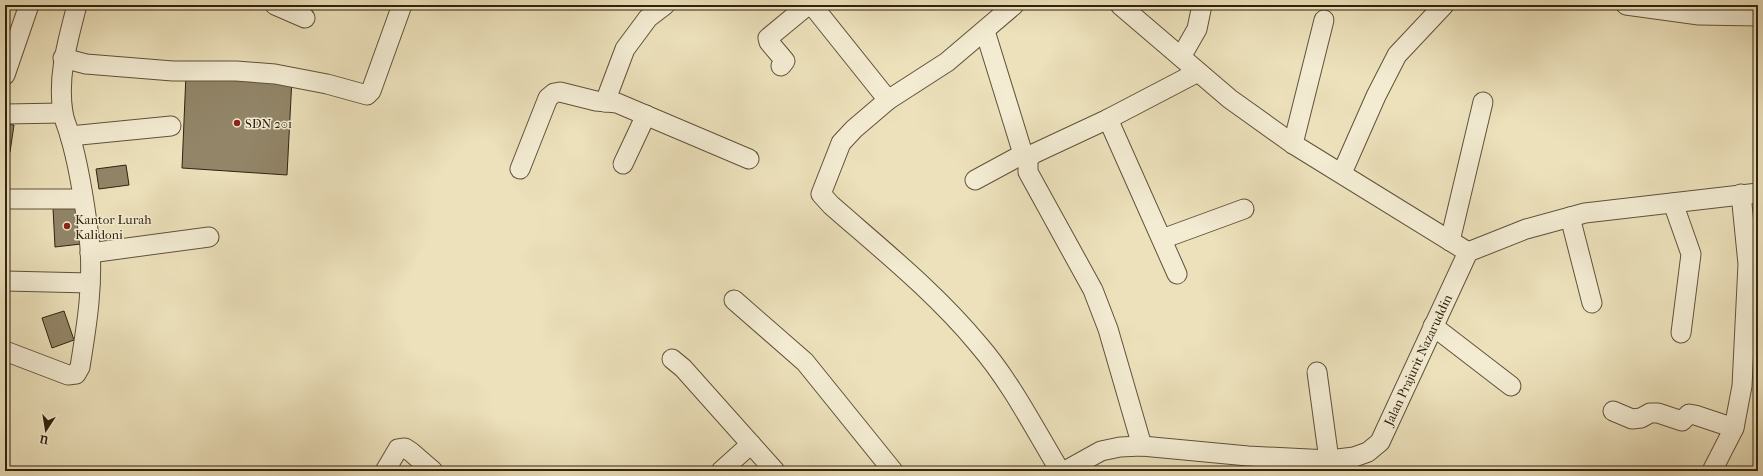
<svg xmlns="http://www.w3.org/2000/svg" width="1763" height="476" viewBox="0 0 1763 476" font-family="'IM FELL French Canon',serif">
<style>
.building{fill:#928568;stroke:#31220e}
.lines{fill:none;stroke-linecap:round;stroke-linejoin:round}
.minor-casing{stroke:#605239;stroke-width:21}
.minor{stroke:#f3ecd3;stroke-width:19}
.poi-dot{fill:#8f2418;stroke:#f3ecd3;stroke-width:1.5}
.labels{text-anchor:middle;dominant-baseline:central;stroke-width:3;stroke-linejoin:round;paint-order:stroke}
.poi-label{font-size:13px;fill:#31220e;stroke:#f3ecd3;text-anchor:start}
.street-label{font-size:13px;fill:#31220e;stroke:#f3ecd3}
</style>
<rect width="100%" height="100%" fill="#ece1bb"/>
<filter id="stains"><feTurbulence type="fractalNoise" baseFrequency=".005" numOctaves="4"/><feColorMatrix values="0 0 0 0 .2 0 0 0 0 .09 0 0 0 0 .02 0 0 0 .5 -.17"/></filter>
<radialGradient id="worn" r=".72"><stop offset=".6" stop-color="#630" stop-opacity="0"/><stop offset="1" stop-color="#630" stop-opacity=".3"/></radialGradient>
<g class="building">
<polygon points="186,74 292,78 287,175 182,168"/>
<polygon points="5,124 14,125 10,152 5,151"/>
<polygon points="126,165 129,185 99,189 96,169"/>
<polygon points="78,207 81,244 55,247 53,208"/>
<polygon points="64,311 74,340 52,348 42,318"/>
</g>
<g class="lines">
<g class="minor-casing">
<g id="minor">
<polyline points="275,5 305,18"/>
<polyline points="812,5 888,100"/>
<path d="M1014,5l-67,57 -59,38 -34,29 -13,14 -20,51 10,11c50,44 104,87 147,139 33,38 56,84 82,127"/>
<polyline points="1120,5 1230,99 1293,144 1468,252"/>
<polyline points="1626,5 1699,15 1758,16"/>
<polyline points="985,31 1023,154 1028,159"/>
<polyline points="1181,57 1197,29 1202,5"/>
<polyline points="63,58 86,64 173,71 236,71 275,74 327,84 367,95 371,91 402,5"/>
<polyline points="781,66 785,61 769,42 768,38 808,5"/>
<polyline points="5,75 29,5"/>
<polyline points="605,102 625,49 648,18 665,5"/>
<polyline points="5,114 63,113"/>
<polyline points="1108,119 1177,274"/>
<polyline points="70,136 171,126"/>
<polyline points="1293,144 1324,20"/>
<polyline points="623,164 646,115"/>
<polyline points="520,169 548,98 554,93 560,92 596,101 617,103 749,159"/>
<polyline points="1342,173 1376,96 1397,55 1444,5"/>
<polyline points="975,180 1023,154"/>
<polyline points="5,199 83,199"/>
<polyline points="1673,203 1691,254 1681,333"/>
<polyline points="1570,217 1592,303"/>
<polyline points="1162,239 1244,209"/>
<polyline points="1450,241 1483,102"/>
<polyline points="90,253 209,237"/>
<polyline points="5,281 90,283"/>
<polyline points="734,300 805,362 893,471"/>
<polyline points="1433,326 1511,386"/>
<path d="M5,351l63,24 8,-1 4,-7c7,-43 14,-86 9,-130 -4,-31 -10,-71 -19,-101 -2,-8 -6,-16 -7,-23 -6,-37 5,-73 14,-108"/>
<polyline points="672,359 683,368 775,471"/>
<polyline points="1317,372 1329,460"/>
<polyline points="1613,411 1632,419 1641,418 1650,413 1658,413 1682,421 1689,414 1695,415 1734,428"/>
<polyline points="1142,446 1108,329 1093,290 1028,172 1028,159 1033,154 1108,119 1198,72"/>
<polyline points="385,471 398,449 405,448 411,452 433,471"/>
<polyline points="721,471 751,444"/>
<polyline points="1065,471 1101,451 1120,447 1142,446 1248,456 1329,460 1354,457 1368,452 1380,442 1468,252 1526,229 1585,213 1758,193"/>
<polyline points="1712,471 1734,428 1742,386 1748,264 1741,194"/>
</g>
</g>
<use href="#minor" class="minor"/>
</g>
<g class="poi-dot">
<circle cx="237" cy="123" r="4"/>
<circle cx="67" cy="226" r="4"/>
</g>
<g class="labels">
<g class="poi-label">
<text x="245" y="123">SDN 201</text>
<text x="75" y="219">Kantor Lurah<tspan x="75" dy="15">Kalidoni</tspan></text>
</g>
<g class="street-label">
<text transform="translate(1418 360) rotate(-65)">Jalan Prajurit Nazaruddin</text>
</g>
</g>
<rect width="1763" height="476" fill="none" stroke="#ece1bb" stroke-width="20"/>
<rect x="6" y="6" width="1751" height="464" fill="none" stroke="#31220e" stroke-width="2"/>
<rect x="10" y="10" width="1743" height="456" fill="none" stroke="#31220e"/>
<g transform="translate(46 430) rotate(192)" stroke="#f3ecd3" stroke-width="3" paint-order="stroke">
<path d="M0-3L7 15L0 10L-7 15Z" fill="#31220e"/>
<text y="-6" font-size="11" font-weight="bold" text-anchor="middle" fill="#31220e">U</text>
</g>
<rect width="100%" height="100%" filter="url(#stains)"/>
<rect width="100%" height="100%" fill="url(#worn)"/>
</svg>
